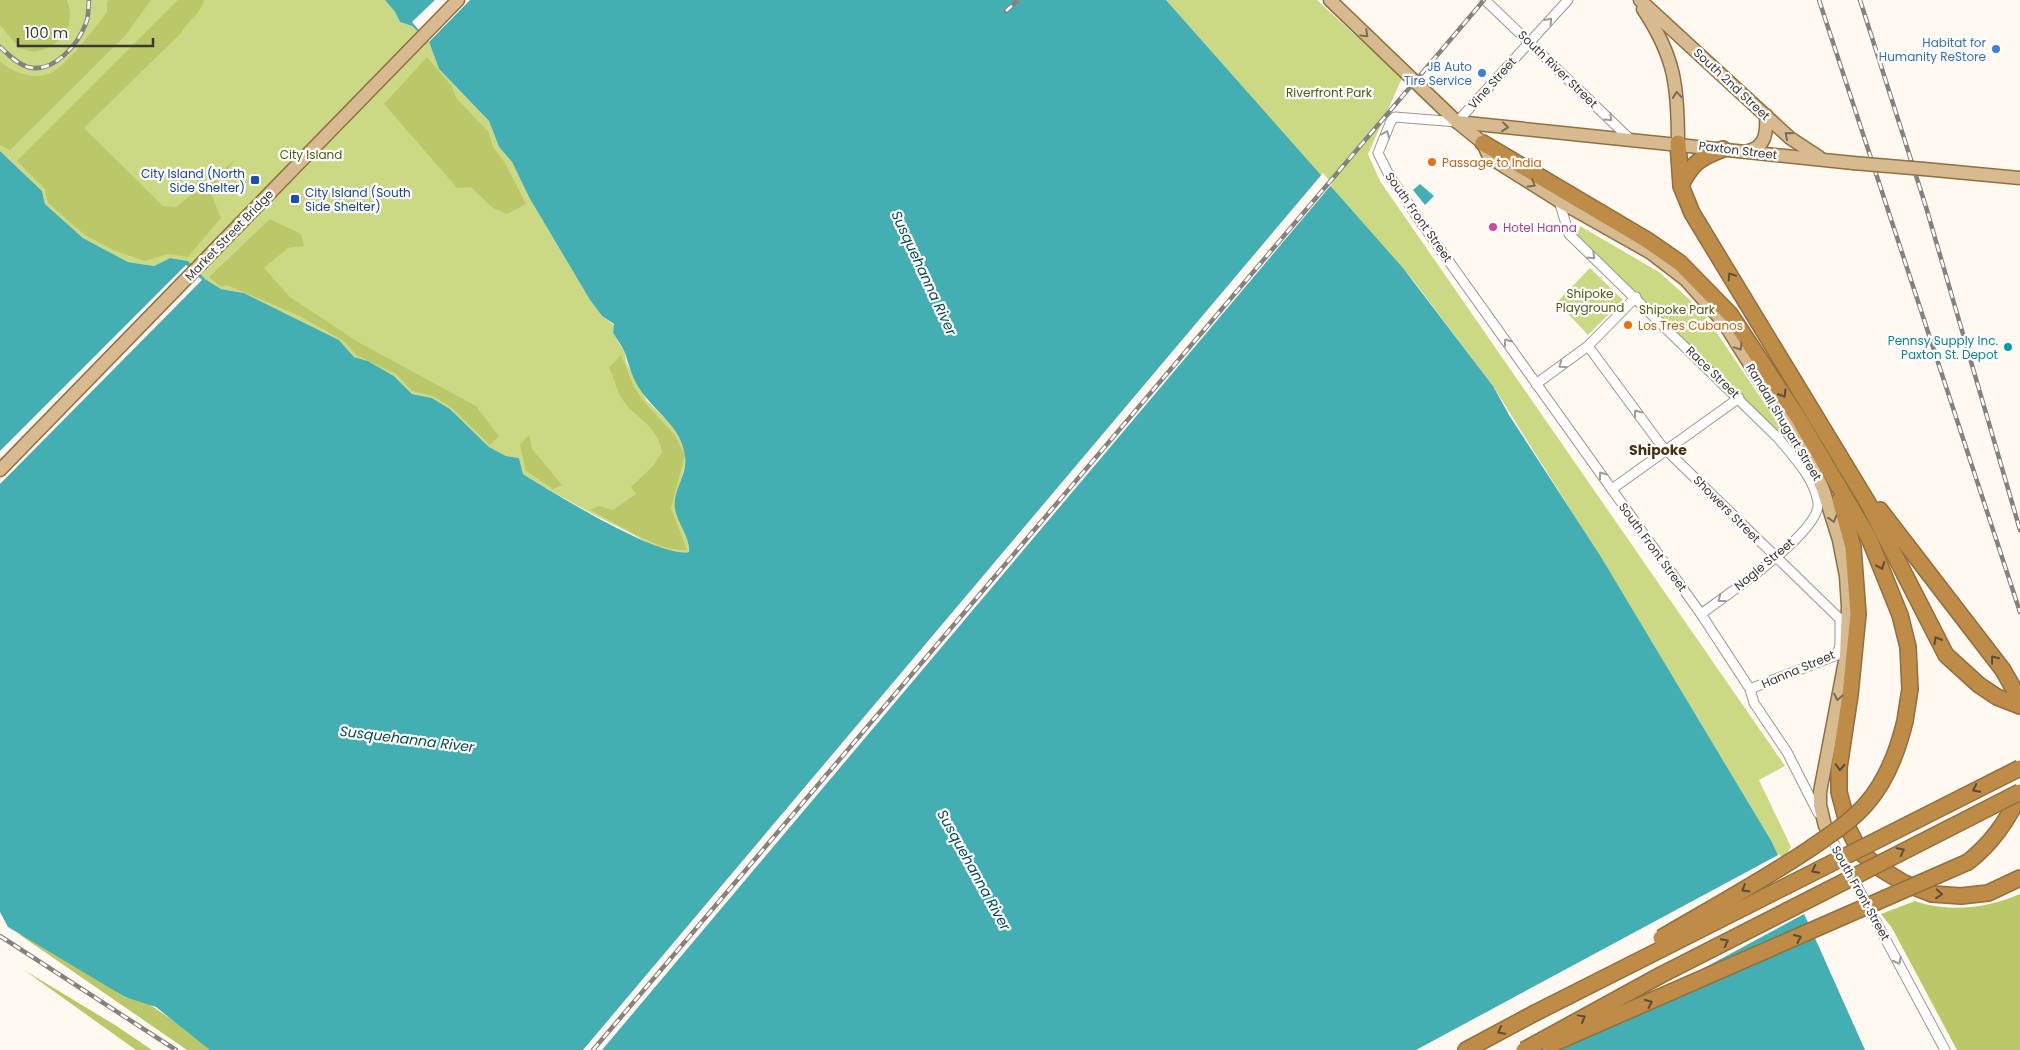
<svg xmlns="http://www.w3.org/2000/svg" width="2020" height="1050" viewBox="0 0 2020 1050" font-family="Poppins,sans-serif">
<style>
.green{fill:#ccd984}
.forest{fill:#bbc869}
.water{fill:#43afb3}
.pier{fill:#fff9f1}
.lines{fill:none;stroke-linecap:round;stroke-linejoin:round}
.street-casing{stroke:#9b968f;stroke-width:11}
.primary-casing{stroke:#906f40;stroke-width:15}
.highway-casing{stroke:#906f40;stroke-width:18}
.street{stroke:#fff;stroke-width:9}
.primary{stroke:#d8ba90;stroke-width:12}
.highway{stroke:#be8c46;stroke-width:15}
.rail-casing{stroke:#85827d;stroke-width:4.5}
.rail{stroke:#fff;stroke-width:2.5;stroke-dasharray:8;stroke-linecap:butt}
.primary-bridge-casing{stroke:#906f40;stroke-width:15;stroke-linecap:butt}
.highway-bridge-casing{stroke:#906f40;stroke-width:18;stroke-linecap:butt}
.primary-bridge{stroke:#d8ba90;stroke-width:12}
.highway-bridge{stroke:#be8c46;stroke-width:15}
.oneway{stroke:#9c9c9a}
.oneway2{stroke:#796c59}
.oneway3{stroke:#5b4d39}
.shop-dot{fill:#3f7fe0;stroke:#fff;stroke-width:2}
.food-dot{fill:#e8710a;stroke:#fff;stroke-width:2}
.transit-dot{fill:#1a4fb4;stroke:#fff;stroke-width:2}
.hotel-dot{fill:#d1479c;stroke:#fff;stroke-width:2}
.culture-dot{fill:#0f9aa8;stroke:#fff;stroke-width:2}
.labels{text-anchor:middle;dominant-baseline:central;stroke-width:4.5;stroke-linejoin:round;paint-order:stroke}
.shop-label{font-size:12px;fill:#366cbe;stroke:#fff;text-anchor:end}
.street-label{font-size:12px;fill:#3a3835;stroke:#fff}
.park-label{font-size:12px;fill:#515912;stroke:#fff}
.food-label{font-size:12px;fill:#c56008;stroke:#fff;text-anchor:start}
.transit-label{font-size:12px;fill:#164399;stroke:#fff;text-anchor:end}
.hotel-label{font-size:12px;fill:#b23c85;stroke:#fff;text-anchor:start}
.culture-label{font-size:12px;fill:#0d838f;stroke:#fff;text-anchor:end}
.water-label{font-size:14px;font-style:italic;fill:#064a4c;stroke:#fff}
.neighbourhood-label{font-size:14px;font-weight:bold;fill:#49330e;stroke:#fff}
</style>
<rect width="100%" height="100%" fill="#fff9f1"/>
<g class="green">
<path d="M0,0h385l10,12 5,10 12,4 17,16 10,27 50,52 10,26 13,15 18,37 60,101 12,16 12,9 -1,8 12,20 1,9 21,39 26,25 10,19 3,17 -11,40 13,40 1,10c-23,5 -45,-12 -64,-22 -36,-17 -69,-36 -102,-56l-4,-16 -13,-2 -17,-9 -39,-38 -18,-11 -20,-4 -18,-18 -26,-15 -14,-4 -15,-17 -95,-47 -23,-4 -16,-10 -17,-18 -18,-3 -16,8 -26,-4 -45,-24 -38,-34 -3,-13 -42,-40z"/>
<polygon points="1166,0 1317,0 1402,78 1368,154 1380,181 1785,766 1759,780 1791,847 1781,863 1772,842 1617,584 1493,386 1413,280"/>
<polygon points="1580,226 1659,272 1688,298 1706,317 1788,438 1785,443 1737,391 1577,235"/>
<polygon points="1590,268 1623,300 1588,335 1557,302"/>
</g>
<g class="forest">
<path d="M0,0h67c9,24 -3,45 -29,51 -5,2 -14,-2 -19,-3l-19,-23z"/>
<path d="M109,0h42l-26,36 -115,114 -10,-5v-84c12,12 38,21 54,10 16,-10 41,-43 53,-59v-10z"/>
<path d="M178,0h26c-3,14 -16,20 -23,33l-97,95 79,78 13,1 59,-47 -25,31 11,27 -33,39 -20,-3 -23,7 -30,-10 -30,-16 -37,-32 -3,-14 -28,-28z"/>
<polygon points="427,57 451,85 457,99 488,131 493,147 505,163 526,204 507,214 493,208 471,187 457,188 384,104"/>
<polygon points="270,219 301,234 304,246 288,248 264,268 290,297 358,342 476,406 499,436 490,445 452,408 433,396 412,391 396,374 356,355 344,341 300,316 227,285 221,287 209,277"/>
<path d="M621,355l13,32 12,17 28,30 11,21 -14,53 16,42c-29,2 -71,-27 -97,-40l9,-4 14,4 23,-16 -5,-7 22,-21 9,-14c-6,-30 -28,-33 -41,-55 -6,-9 -6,-19 -12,-29z"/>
<polygon points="529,435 532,449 562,485 553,489 526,471 520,445"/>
<path d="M2020,894v156h-63l-65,-122 -11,-14 34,-13c33,12 74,7 105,-7z"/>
<polygon points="23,929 126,998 137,996 217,1050 187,1050 20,935"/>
<polygon points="24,970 115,1025 152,1050 136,1050"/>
</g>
<g class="water">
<path d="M385,0h781l237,268 90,118 16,29 92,142 171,285 93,208h-1655l-54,-43 -31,-10 -117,-70 -8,-15v-761l42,40 3,13 38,34 45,24 26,4 16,-8 18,3 17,18 16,10 23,4 95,47 15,17 14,4 26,15 18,18 20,4 18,11 39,38 17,9 13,2 4,16c29,18 137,85 166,78 1,-15 -11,-28 -14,-43 -3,-18 13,-35 10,-52 -3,-31 -31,-45 -46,-69 -7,-11 -10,-23 -14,-35 -3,-7 -8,-14 -12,-20l1,-9 -12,-8 -12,-16 -60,-101 -18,-37 -13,-15 -10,-26 -50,-52 -10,-27 -17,-16 -12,-4 -5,-10z"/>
<polygon points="1420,184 1434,196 1425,205 1413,190"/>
</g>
<g class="pier">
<polygon points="435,0 470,0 429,42 412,22"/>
<polygon points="1323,173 1332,184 602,1050 583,1050"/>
<polygon points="186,265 202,280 0,484 0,451"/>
<polygon points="1780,854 1806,913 1552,1050 1416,1050"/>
</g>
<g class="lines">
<g class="street-casing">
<g id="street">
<polyline points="1485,0 1630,139"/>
<polyline points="1568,0 1457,122 1395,117 1391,121 1378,153 1389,175 1420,221 1701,614 1750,689 1754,703 1787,752 1818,813"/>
<path d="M1559,201l10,33 209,204c15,18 37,41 40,65 3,29 -93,93 -117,111"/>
<polyline points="1588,346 1661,445 1840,619 1840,645 1837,655 1750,689"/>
<polyline points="1536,384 1588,346 1636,297"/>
<polyline points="1612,489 1739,398"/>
<polyline points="1828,832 1945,1050"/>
</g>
</g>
<g class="primary-casing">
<g id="primary">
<polyline points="1330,0 1457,122 1483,143 1489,157 1559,201 1651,253 1686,280 1724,323 1784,419 1809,460 1823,489 1839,540 1846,576 1848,607 1846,656 1820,792 1820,805 1825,826"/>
<polyline points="1640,0 1790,138 1819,157"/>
<path d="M1643,9c32,48 35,77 35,134"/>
<polyline points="1457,122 1853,163"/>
<path d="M1748,151c18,-4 19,-19 18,-36"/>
<polyline points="1924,169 2020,178"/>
<polyline points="0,470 458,0"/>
</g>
</g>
<g class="highway-casing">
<g id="highway">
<polyline points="1483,143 1647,240 1680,263 1730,314 1799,419 1869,538 1900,615 1908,647 1910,689 1905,721"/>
<polyline points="1678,143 1681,186 1692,213 1868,503 1946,655 1979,685 1997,697 2020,706"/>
<path d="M1681,185c12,-23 19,-27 42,-36"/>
<polyline points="1840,500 1853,547 1858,614 1850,695 1839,768 1839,792 1849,830 1860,852 1881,869 1904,883 1932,894 1961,896 1988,893 2020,878"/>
<polyline points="1880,510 2003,670 2020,700"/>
<path d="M1968,862c24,-19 38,-40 52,-67"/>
<polyline points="1466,1050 1535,1013"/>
</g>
</g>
<use href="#street" class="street"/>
<use href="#primary" class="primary"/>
<use href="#highway" class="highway"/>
<g class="rail-casing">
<g id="rail">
<polyline points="1819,0 2020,612"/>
<polyline points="1860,0 1926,207 2020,530"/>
<polyline points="1006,11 1018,0"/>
<path d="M0,47c8,7 17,17 28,20 25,7 50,-22 58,-44 3,-7 2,-15 3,-23"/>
<polyline points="0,936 176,1050"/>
<polyline points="593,1050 1484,0"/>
</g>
</g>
<use href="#rail" class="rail"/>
<g class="primary-bridge-casing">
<polyline id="primary-bridge" points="1853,163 1924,169"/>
</g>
<g class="highway-bridge-casing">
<g id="highway-bridge">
<path d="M1661,938c49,-29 99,-56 147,-88 20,-14 43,-28 59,-47 20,-23 31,-53 38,-82"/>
<polyline points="1535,1013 2020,768"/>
<polyline points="1550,1045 1968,862"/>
<polyline points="1524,1050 1661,975 2020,792"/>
</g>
</g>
<use href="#primary-bridge" class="primary-bridge"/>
<use href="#highway-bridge" class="highway-bridge"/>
</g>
<defs><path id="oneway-chevron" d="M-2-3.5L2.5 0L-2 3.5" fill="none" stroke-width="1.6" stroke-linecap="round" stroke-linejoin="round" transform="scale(1.25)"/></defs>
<g class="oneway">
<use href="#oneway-chevron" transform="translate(1549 21) rotate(-48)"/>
<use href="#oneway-chevron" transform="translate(1609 118) rotate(44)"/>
<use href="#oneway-chevron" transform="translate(1386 134) rotate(-67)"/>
<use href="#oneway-chevron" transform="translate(1592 256) rotate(44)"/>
<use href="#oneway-chevron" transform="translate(1507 342) rotate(-125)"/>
<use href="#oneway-chevron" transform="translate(1562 365) rotate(144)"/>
<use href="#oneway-chevron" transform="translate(1637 413) rotate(-126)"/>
<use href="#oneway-chevron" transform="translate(1602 475) rotate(-126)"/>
<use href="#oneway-chevron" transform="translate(1721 599) rotate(143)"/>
<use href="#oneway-chevron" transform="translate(1898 961) rotate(63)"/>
</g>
<g class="oneway2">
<use href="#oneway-chevron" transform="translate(1365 34) rotate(44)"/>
<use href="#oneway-chevron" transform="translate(1677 95) rotate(-95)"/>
<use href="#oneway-chevron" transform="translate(1505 127) rotate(6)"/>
<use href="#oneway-chevron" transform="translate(1788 135) rotate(-139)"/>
<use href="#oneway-chevron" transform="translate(1532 184) rotate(32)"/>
<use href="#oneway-chevron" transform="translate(1739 347) rotate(58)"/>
<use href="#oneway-chevron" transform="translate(1833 519) rotate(73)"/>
<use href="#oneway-chevron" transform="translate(1838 697) rotate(101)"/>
</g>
<g class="oneway3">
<use href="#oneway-chevron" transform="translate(1731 276) rotate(-123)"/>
<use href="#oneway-chevron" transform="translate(1783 394) rotate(58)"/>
<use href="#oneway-chevron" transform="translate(1881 566) rotate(67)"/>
<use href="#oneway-chevron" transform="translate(1937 640) rotate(-120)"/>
<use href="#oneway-chevron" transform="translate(1994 659) rotate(-128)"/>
<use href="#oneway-chevron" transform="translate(1840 767) rotate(93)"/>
<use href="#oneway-chevron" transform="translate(1976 789) rotate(153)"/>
<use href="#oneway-chevron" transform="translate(1901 851) rotate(-27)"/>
<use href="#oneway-chevron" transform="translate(1815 870) rotate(153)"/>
<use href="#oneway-chevron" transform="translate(1745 889) rotate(149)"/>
<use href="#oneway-chevron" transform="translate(1939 894) rotate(5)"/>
<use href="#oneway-chevron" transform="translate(1798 938) rotate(-23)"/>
<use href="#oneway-chevron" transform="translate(1725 942) rotate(-27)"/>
<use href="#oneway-chevron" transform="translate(1649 1003) rotate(-24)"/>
<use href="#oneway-chevron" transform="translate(1582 1018) rotate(-29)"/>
<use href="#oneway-chevron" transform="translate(1501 1031) rotate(152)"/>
</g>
<g class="shop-dot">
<circle cx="1996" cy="49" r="5"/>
<circle cx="1482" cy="73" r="5"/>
</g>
<g class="food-dot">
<circle cx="1432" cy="162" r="5"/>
<circle cx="1628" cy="325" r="5"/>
</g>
<g class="transit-dot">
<rect x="250" y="175" width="10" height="10" rx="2.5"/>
<rect x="290" y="194" width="10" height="10" rx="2.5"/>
</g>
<circle class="hotel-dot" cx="1493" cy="227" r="5"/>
<circle class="culture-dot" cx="2008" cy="347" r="5"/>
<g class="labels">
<g class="shop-label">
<text x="1986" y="42">Habitat for<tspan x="1986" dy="14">Humanity ReStore</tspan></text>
<text x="1472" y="66">JB Auto<tspan x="1472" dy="14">Tire Service</tspan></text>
</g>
<g class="street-label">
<text transform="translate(1558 69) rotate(44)">South River Street</text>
<text transform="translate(1492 83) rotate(-48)">Vine Street</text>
<text transform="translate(1732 84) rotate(43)">South 2nd Street</text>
<text transform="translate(1738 150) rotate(7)">Paxton Street</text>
<text transform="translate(1419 217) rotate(55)">South Front Street</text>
<text transform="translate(229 235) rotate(-46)">Market Street Bridge</text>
<text transform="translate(1713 372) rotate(44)">Race Street</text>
<text transform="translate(1784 422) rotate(59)">Randall Shugart Street</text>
<text transform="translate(1727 509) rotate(45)">Showers Street</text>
<text transform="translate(1653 547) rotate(54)">South Front Street</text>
<text transform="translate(1764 564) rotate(-40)">Nagle Street</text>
<text transform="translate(1798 669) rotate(-23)">Hanna Street</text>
<text transform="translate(1861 893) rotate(61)">South Front Street</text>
</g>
<g class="park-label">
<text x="1329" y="92">Riverfront Park</text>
<text x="311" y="154">City Island</text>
<text x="1590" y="293">Shipoke<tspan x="1590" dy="14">Playground</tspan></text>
<text x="1677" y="309">Shipoke Park</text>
</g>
<g class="food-label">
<text x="1442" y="162">Passage to India</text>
<text x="1638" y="325">Los Tres Cubanos</text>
</g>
<g class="transit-label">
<text x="245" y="173">City Island (North<tspan x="245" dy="14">Side Shelter)</tspan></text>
<text x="305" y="192" text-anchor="start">City Island (South<tspan x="305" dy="14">Side Shelter)</tspan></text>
</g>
<g class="hotel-label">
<text x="1503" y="227">Hotel Hanna</text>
</g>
<g class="culture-label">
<text x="1998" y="340">Pennsy Supply Inc.<tspan x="1998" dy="14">Paxton St. Depot</tspan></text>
</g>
<g class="water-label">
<text transform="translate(924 273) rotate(65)">Susquehanna River</text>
<text transform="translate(407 739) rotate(7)">Susquehanna River</text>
<text transform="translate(974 870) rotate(61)">Susquehanna River</text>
</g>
<g class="neighbourhood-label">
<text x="1658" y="450">Shipoke</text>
</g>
</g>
<path d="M18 38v8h135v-8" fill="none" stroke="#3a3835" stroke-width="2.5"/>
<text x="25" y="38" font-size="15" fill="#3a3835" stroke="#ffffff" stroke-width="4" paint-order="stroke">100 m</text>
</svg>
